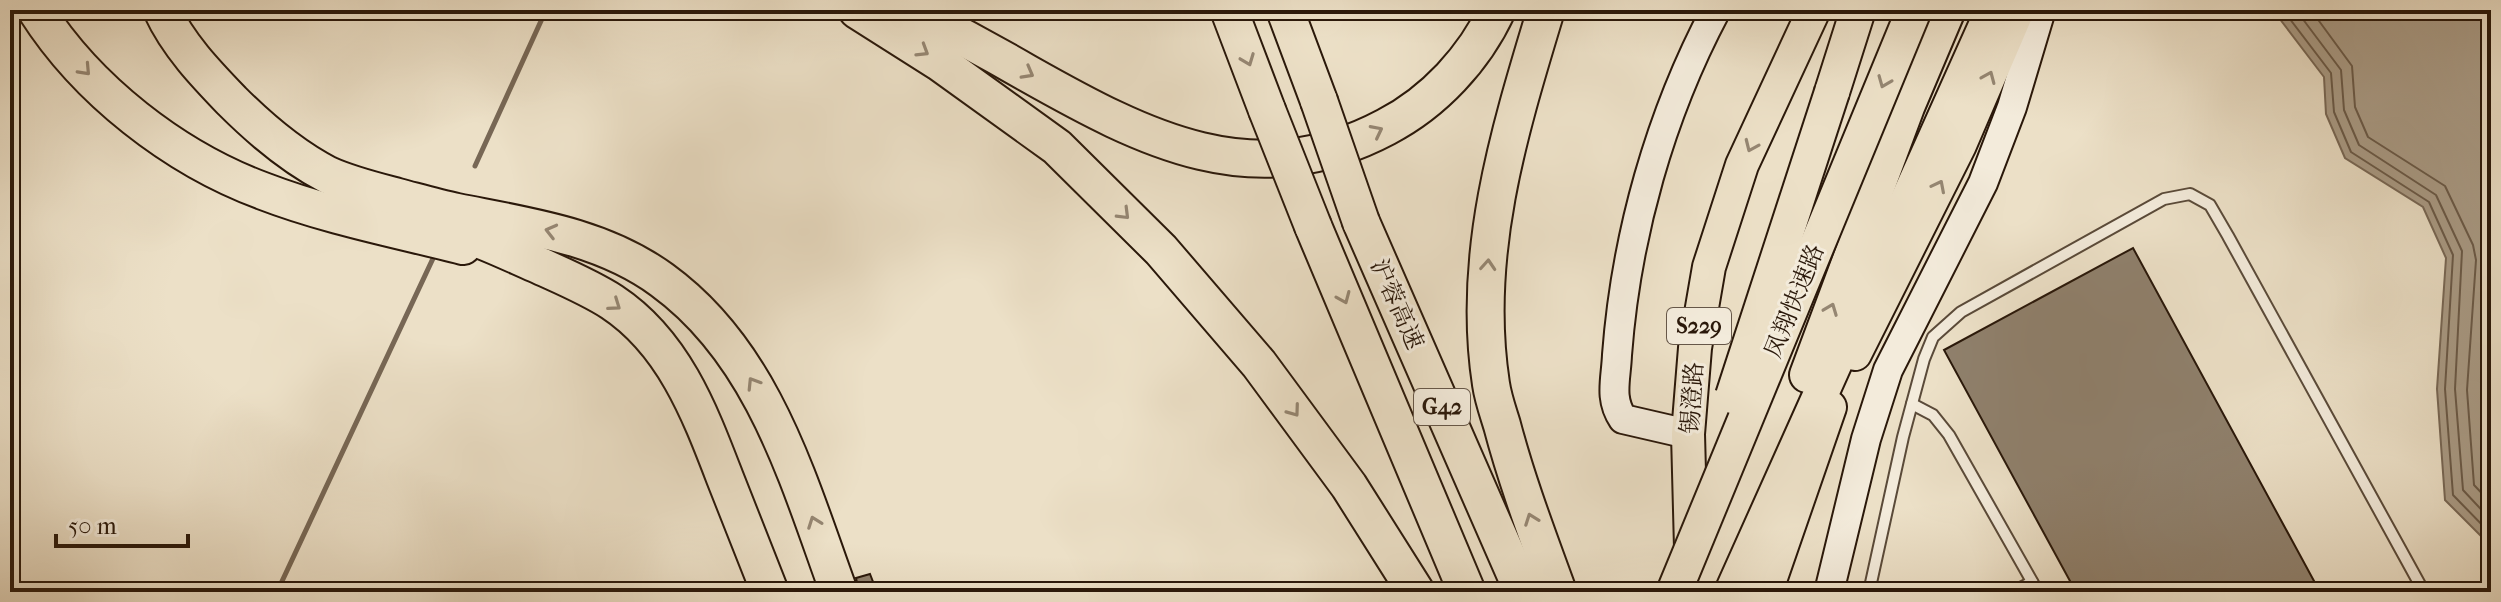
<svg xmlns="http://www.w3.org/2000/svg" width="2501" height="602" viewBox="0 0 2501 602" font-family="'IM FELL French Canon','Noto Serif SC',serif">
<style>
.water{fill:#aa9c87;stroke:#776755;stroke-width:2}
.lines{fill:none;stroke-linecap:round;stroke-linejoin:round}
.shore{stroke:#6a5a48;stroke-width:2}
.stream{stroke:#776755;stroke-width:5}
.building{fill:#8f806c;stroke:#2a180a;stroke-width:2}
.service-casing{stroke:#5a4a39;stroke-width:14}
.secondary-casing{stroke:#2a180a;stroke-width:32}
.primary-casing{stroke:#2a180a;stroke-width:36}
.trunk-casing{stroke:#2a180a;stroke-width:38}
.motorway-casing{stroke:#2a180a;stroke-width:40}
.service{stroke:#f3ebdb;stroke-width:10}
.secondary{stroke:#f3ebdb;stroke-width:28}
.primary{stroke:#ece0c7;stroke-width:32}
.trunk{stroke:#ece0c7;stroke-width:34}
.motorway{stroke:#ece0c7;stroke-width:36}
.trunk-bridge-casing{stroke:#2a180a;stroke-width:38;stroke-linecap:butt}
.motorway-bridge-casing{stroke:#2a180a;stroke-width:40;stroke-linecap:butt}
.trunk-bridge{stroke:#ece0c7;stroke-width:34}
.motorway-bridge{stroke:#ece0c7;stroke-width:36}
.oneway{stroke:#958672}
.labels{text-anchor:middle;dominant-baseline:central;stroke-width:6;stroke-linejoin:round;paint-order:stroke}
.shield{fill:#f3ebdb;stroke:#665749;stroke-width:2}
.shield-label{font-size:22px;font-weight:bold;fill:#2a180a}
.street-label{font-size:24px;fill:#2a180a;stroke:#f3ebdb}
</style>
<rect width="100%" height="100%" fill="#ece0c7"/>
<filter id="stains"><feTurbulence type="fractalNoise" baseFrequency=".0025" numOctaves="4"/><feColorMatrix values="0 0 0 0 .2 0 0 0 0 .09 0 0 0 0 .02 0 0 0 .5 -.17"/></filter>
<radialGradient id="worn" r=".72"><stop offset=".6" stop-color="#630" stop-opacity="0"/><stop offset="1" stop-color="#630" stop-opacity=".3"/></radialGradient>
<polygon class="water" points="2273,10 2491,10 2491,546 2445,500 2437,389 2446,258 2423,207 2345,158 2326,114 2324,77"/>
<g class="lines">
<g class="shore">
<polyline points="2283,10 2331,73 2334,112 2351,152 2429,202 2453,255 2445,389 2453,495 2491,534"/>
<polyline points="2296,10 2341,70 2344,110 2359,145 2436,195 2462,251 2455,389 2463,490 2491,520"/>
<polyline points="2311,10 2352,66 2355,107 2368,137 2445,186 2473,245 2476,260 2467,390 2474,485 2491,503"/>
</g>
<g class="stream">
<polyline points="475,166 546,10"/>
<polyline points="277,592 436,252"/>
</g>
</g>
<g class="building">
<polygon points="2133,248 2320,592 2076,592 1944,350"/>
<polygon points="870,574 877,592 859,592 856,578"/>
</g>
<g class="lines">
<g class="service-casing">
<g id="service">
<polyline points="1912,404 1933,415 1949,435 2038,592"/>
<polyline points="1869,592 1903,437 1924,359 1933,337 1961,312 2164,199 2190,194 2210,205 2228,236 2424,592"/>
<polyline points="2013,592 2032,582"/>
</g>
</g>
<g class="secondary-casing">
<g id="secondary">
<path d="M1688,434l-65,-15c-14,-21 -7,-39 -6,-64 9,-119 43,-240 99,-345"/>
<polyline points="1829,592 1866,439 1888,370 1983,183 2012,107 2041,10"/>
</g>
</g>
<g class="primary-casing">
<g id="primary">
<polyline points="1855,354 1960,145 2018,10"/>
<polyline points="1691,548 1688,434 1695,348 1709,267 1742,165 1814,10"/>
<polyline points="1766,592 1830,407"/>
</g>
</g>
<g class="trunk-casing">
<g id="trunk">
<polyline points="1832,92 1858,10"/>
<polyline points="1807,375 1907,107 1948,10"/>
<polyline points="1732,592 1993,10"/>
</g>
</g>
<g class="motorway-casing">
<g id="motorway">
<path d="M36,10c51,80 138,148 227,181 65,25 133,38 200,55"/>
<path d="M162,10c16,35 44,64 70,91 28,28 61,56 96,74 22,10 47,16 70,22 19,5 39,11 59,15 70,14 145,24 205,68 102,74 136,200 177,312"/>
<polyline points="857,10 939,62 1057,147 1161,250 1259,364 1349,486 1416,592"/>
<path d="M910,10c40,20 79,41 117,63 117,66 227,124 359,54 48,-25 88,-68 111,-117"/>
<polyline points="1229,10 1267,110"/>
<polyline points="1285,10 1319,101"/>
<path d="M1546,10c-37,122 -75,245 -55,374 2,14 7,28 11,41 15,57 36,112 56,167"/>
<polyline points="1361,222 1523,592"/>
<polyline points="1313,226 1467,592"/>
<path d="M440,227c34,8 64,23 96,37 26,12 53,23 76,38 62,41 88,111 113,176 15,38 30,76 45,114"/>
</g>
</g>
<use href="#service" class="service"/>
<use href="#secondary" class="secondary"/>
<use href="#primary" class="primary"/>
<use href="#trunk" class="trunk"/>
<use href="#motorway" class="motorway"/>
<g class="trunk-bridge-casing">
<g id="trunk-bridge">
<polyline points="1733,396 1832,92"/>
<polyline points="1674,592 1914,10"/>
</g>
</g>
<g class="motorway-bridge-casing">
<g id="motorway-bridge">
<polyline points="1319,101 1361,222"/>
<polyline points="1267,110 1313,226"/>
</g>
</g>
<use href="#trunk-bridge" class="trunk-bridge"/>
<use href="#motorway-bridge" class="motorway-bridge"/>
</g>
<defs><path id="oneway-chevron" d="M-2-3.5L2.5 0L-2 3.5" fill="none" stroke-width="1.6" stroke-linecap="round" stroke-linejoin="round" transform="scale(2)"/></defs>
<g class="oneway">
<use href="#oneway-chevron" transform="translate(923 51) rotate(32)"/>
<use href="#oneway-chevron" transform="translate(1248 60) rotate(69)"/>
<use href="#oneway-chevron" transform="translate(85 70) rotate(47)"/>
<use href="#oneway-chevron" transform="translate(1028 73) rotate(29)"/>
<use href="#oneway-chevron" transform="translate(1989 77) rotate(-67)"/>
<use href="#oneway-chevron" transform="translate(1884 82) rotate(112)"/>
<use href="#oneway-chevron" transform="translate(1377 131) rotate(-27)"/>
<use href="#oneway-chevron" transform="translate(1751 146) rotate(114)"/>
<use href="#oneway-chevron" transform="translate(1939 186) rotate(-63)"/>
<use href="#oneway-chevron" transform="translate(1124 214) rotate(45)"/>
<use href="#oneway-chevron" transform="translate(551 231) rotate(-166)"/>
<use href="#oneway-chevron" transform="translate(1488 265) rotate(-86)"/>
<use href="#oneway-chevron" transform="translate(1344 298) rotate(67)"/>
<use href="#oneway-chevron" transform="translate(615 305) rotate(35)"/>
<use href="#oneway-chevron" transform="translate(1831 309) rotate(-69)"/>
<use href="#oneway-chevron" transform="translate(753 383) rotate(-122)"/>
<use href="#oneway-chevron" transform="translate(1294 411) rotate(54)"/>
<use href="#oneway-chevron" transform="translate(1531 519) rotate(-110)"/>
<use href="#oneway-chevron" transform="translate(814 522) rotate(-110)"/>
</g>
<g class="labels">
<g class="shield">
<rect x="1667" y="308" width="64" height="36" rx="6"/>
<rect x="1414" y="389" width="56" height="36" rx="6"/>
</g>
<g class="shield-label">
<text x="1699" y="326">S229</text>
<text x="1442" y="407">G42</text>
</g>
<g class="street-label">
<text transform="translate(1794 301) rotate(-68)">凤翔快速路</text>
<text transform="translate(1397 304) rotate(66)">沪蓉高速</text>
<text transform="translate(1692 398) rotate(-86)">锡澄路</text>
</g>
</g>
<rect width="2501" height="602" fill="none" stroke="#ece0c7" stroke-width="40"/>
<rect x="12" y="12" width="2477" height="578" fill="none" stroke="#2a180a" stroke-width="4"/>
<rect x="20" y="20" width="2461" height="562" fill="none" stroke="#2a180a" stroke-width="2"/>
<path d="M56 534v12h132v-12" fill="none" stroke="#2a180a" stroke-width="4"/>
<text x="68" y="534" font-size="24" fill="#2a180a" stroke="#f3ebdb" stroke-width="6" paint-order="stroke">50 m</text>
<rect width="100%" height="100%" filter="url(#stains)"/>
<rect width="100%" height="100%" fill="url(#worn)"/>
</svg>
